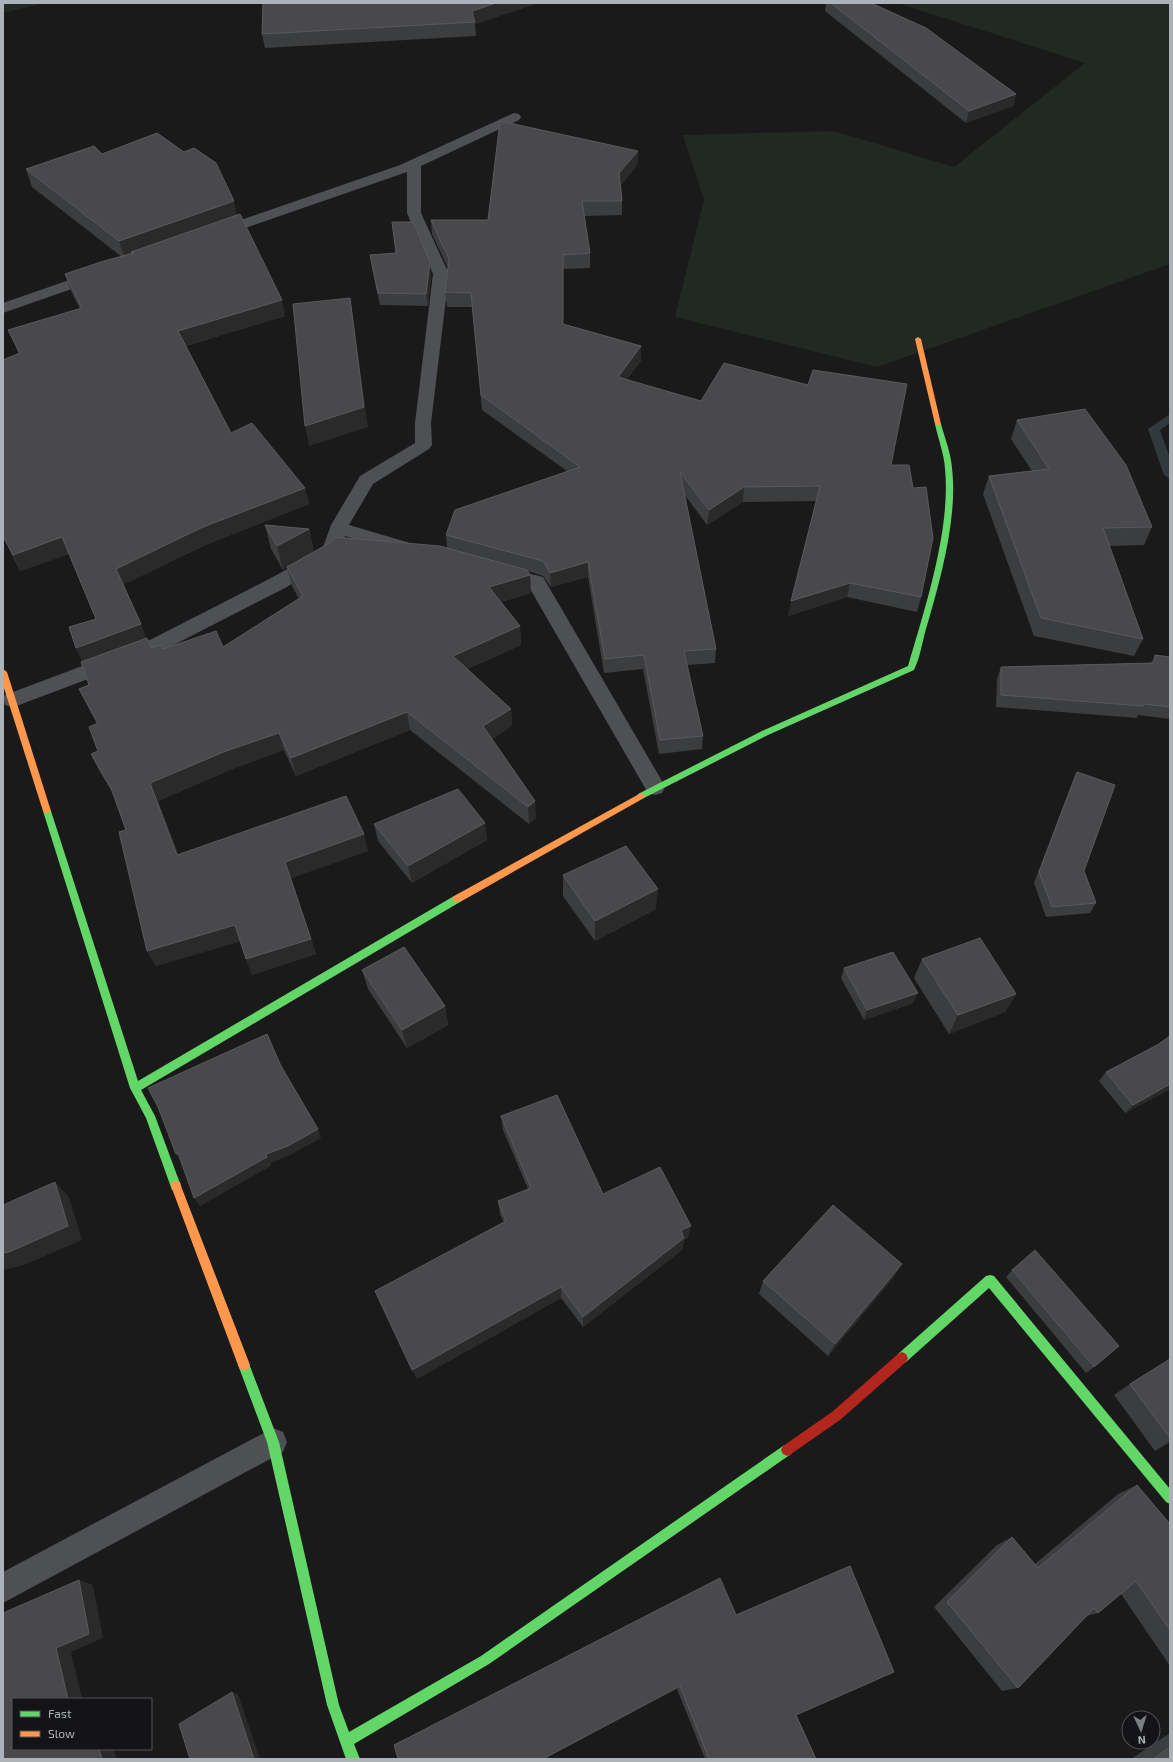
<svg xmlns="http://www.w3.org/2000/svg" width="1173" height="1762" viewBox="0 0 1173 1762" font-family="'Exo 2',sans-serif">
<style>
.green{fill:#222922}
.lines{fill:none;stroke-linecap:round;stroke-linejoin:round}
.stream{fill:#30393d;fill-rule:evenodd}
.path{stroke:#505153;stroke-width:1.5;stroke-dasharray:1 2;stroke-linecap:butt}
.street{fill:#4f5053;fill-rule:evenodd}
.fast{fill:#63d668;fill-rule:evenodd}
.slow{fill:#ff974d;fill-rule:evenodd}
.jam{fill:#b3261e;fill-rule:evenodd}
.wall{fill:#3c3d3e}
.shaded-wall{fill:#2a2a2a}
.building{fill:#49494b;stroke:#585a5d}
</style>
<rect width="100%" height="100%" fill="#1a1a1a"/>
<g class="green">
<polygon points="3,3 45,3 3,13"/>
<polygon points="897,3 1170,3 1170,264 877,367 675,317 704,200 683,135 834,131 954,167 1085,63"/>
</g>
<g class="lines">
<polygon class="stream" points="1170,414 1170,423 1160,430 1170,458 1170,479 1164,475 1148,429"/>
<polyline class="path" points="3,4 7,3"/>
<g class="street">
<polygon points="514,113 519,114 521,117 519,120 421,166 421,213 449,274 431,423 432,445 429,449 373,484 349,525 417,545 420,549 417,553 411,555 345,536 336,558 285,588 160,652 19,705 12,707 5,705 3,698 5,695 146,642 271,578 322,550 331,525 360,476 415,443 415,423 433,274 407,213 407,172 222,236 212,236 210,233 212,230 400,165"/>
<polygon points="98,270 103,272 106,275 103,278 3,313 3,303"/>
<polygon points="502,567 543,577 662,781 665,787 662,793 655,795 648,793 529,587 495,578 493,573 495,568"/>
<polygon points="273,1428 283,1432 287,1442 283,1452 3,1603 3,1572"/>
</g>
<g class="fast">
<path d="M936,422h2l3,2c4,15 10,29 11,44 6,50 -12,113 -26,161 -4,14 -6,29 -12,41l-146,65 -124,63h-6l-1,-2 1,-2 124,-63 146,-65c17,-58 43,-137 37,-197 -1,-16 -7,-30 -10,-45z"/>
<polygon points="47,808 51,811 138,1081 454,896 460,896 462,899 460,902 141,1090 155,1116 181,1186 180,1190 176,1191 172,1190 146,1118 130,1088 43,811"/>
<polygon points="990,1275 994,1276 1170,1489 1170,1504 1166,1502 989,1288 906,1362 902,1364 898,1362 896,1358 898,1354 986,1276"/>
<polygon points="244,1359 248,1361 279,1442 339,1705 349,1732 481,1656 783,1446 787,1444 791,1446 793,1450 791,1454 489,1664 354,1744 360,1759 346,1759 327,1705 267,1442 238,1365 240,1361"/>
</g>
<g class="slow">
<polygon points="918,337 921,339 941,424 938,426 935,424 915,339"/>
<polygon points="3,669 7,672 51,811 47,814 43,811 3,685"/>
<polygon points="641,793 644,794 645,796 644,798 460,902 454,902 452,899 454,896"/>
<polygon points="176,1181 180,1182 181,1186 250,1365 248,1369 244,1371 240,1369 238,1365 171,1186 172,1182"/>
</g>
<polygon class="jam" points="902,1352 906,1354 908,1358 906,1362 840,1420 791,1454 787,1456 783,1454 781,1450 783,1446 832,1412 898,1354"/>
</g>
<g class="wall">
<polygon points="263,3 538,3 475,24 476,36 265,48 262,34"/>
<polygon points="826,3 871,3 1016,94 1013,106 966,123 825,11"/>
<polygon points="638,151 637,165 621,185 622,201 622,215 584,216 590,253 590,268 563,269 563,324 641,346 641,361 626,380 891,465 921,597 917,612 847,597 788,616 816,501 743,502 707,525 684,494 716,649 715,663 687,665 703,736 702,749 659,754 643,669 604,673 588,577 551,587 543,576 528,571 530,575 531,593 501,602 520,626 521,645 467,669 511,709 512,726 492,739 536,818 529,824 410,730 296,776 284,750 232,769 158,801 178,854 368,851 291,878 316,954 252,975 246,959 240,941 156,966 147,951 126,830 114,795 100,772 91,754 98,751 97,724 88,707 79,689 89,685 82,662 96,619 69,554 20,571 3,537 3,360 19,354 8,330 80,309 71,291 65,274 122,257 32,187 26,169 102,154 237,215 285,316 186,346 231,433 305,488 309,504 208,544 123,584 146,638 151,648 163,649 223,647 299,599 292,586 287,567 283,570 271,549 265,525 309,529 314,552 447,548 446,535 567,471 482,410 472,307 447,307 445,292 448,268 432,234 431,220 488,220"/>
<polygon points="370,255 431,274 428,306 380,305 372,268"/>
<polygon points="1017,420 1152,527 1144,545 1109,546 1143,639 1134,656 1034,636 983,494 989,476 1032,471 1011,439"/>
<polygon points="1155,655 1170,657 1170,719 1138,715 1137,718 996,707 997,679 1001,667 1151,663"/>
<polygon points="1077,772 1084,871 1096,903 1090,913 1046,917 1034,883 1072,783"/>
<polygon points="485,823 487,840 412,883 378,841 374,824"/>
<polygon points="563,875 656,909 595,941 563,896"/>
<polygon points="922,959 1016,994 1005,1012 949,1034 914,978"/>
<polygon points="844,968 913,1003 864,1020 841,978"/>
<polygon points="362,970 445,1006 448,1025 407,1048 368,989"/>
<polygon points="1170,1036 1170,1089 1125,1113 1099,1081 1106,1072 1159,1044"/>
<polygon points="501,1116 603,1194 688,1238 684,1240 682,1250 583,1327 561,1298 417,1379 375,1291 504,1223 500,1214 498,1201 528,1189 503,1130"/>
<polygon points="1012,1270 1094,1367 1086,1373 1006,1277"/>
<polygon points="894,1277 828,1356 759,1294 763,1281"/>
<polygon points="1170,1359 1170,1442 1155,1451 1114,1395 1130,1384"/>
<polygon points="1137,1485 1170,1524 1170,1666 1121,1594 1098,1613 1087,1616 1018,1688 1002,1691 934,1607 997,1545 1012,1537 1035,1564 1118,1494"/>
<polygon points="736,1615 796,1715 816,1759 705,1759 677,1689"/>
<polygon points="1170,1733 1170,1759 1131,1759"/>
</g>
<g class="shaded-wall">
<polygon points="496,3 538,3 475,24 472,11"/>
<polygon points="1016,94 1013,106 966,123 969,111"/>
<polygon points="638,151 637,165 619,187 619,173"/>
<polygon points="234,201 238,220 131,252 133,256 125,259 119,241"/>
<polygon points="430,262 431,274 428,306 426,294"/>
<polygon points="350,298 368,427 309,446 305,426"/>
<polygon points="282,300 285,316 182,347 178,331"/>
<polygon points="641,346 641,361 617,392 618,377"/>
<polygon points="744,487 743,502 707,525 709,510"/>
<polygon points="305,488 309,504 208,544 123,585 116,569 203,527"/>
<polygon points="309,529 314,553 283,570 277,546"/>
<polygon points="62,537 69,554 20,571 13,555"/>
<polygon points="588,562 588,577 551,587 550,573"/>
<polygon points="530,575 531,593 490,605 489,587"/>
<polygon points="850,583 847,597 788,616 791,601"/>
<polygon points="141,624 147,640 83,664 76,648"/>
<polygon points="520,626 521,645 455,674 453,656"/>
<polygon points="511,709 512,726 485,743 483,726"/>
<polygon points="407,712 410,730 296,776 291,758"/>
<polygon points="279,733 284,750 232,769 158,801 185,871 177,855 150,783 226,751"/>
<polygon points="535,801 536,818 529,824 528,807"/>
<polygon points="485,823 487,840 412,883 408,866"/>
<polygon points="364,834 368,851 291,878 316,954 252,975 246,959 285,862"/>
<polygon points="658,889 656,909 595,941 595,921"/>
<polygon points="235,925 242,941 156,966 147,951"/>
<polygon points="918,993 913,1003 864,1020 867,1010"/>
<polygon points="1016,994 1005,1012 949,1034 958,1015"/>
<polygon points="445,1006 448,1025 407,1048 402,1030"/>
<polygon points="1170,1084 1170,1089 1125,1113 1133,1105"/>
<polygon points="318,1129 321,1138 292,1154 271,1163 271,1166 200,1206 194,1198 266,1154"/>
<polygon points="178,1153 184,1161 181,1162 176,1154"/>
<polygon points="55,1182 69,1197 82,1240 24,1265 3,1270 3,1253"/>
<polygon points="691,1226 688,1238 684,1240 682,1250 583,1327 583,1317 681,1230"/>
<polygon points="902,1264 894,1277 828,1356 835,1344"/>
<polygon points="561,1287 561,1298 417,1379 412,1370"/>
<polygon points="79,1580 93,1585 103,1638 71,1652 82,1699 68,1699 56,1648"/>
<polygon points="680,1686 677,1689 544,1759 543,1759"/>
<polygon points="232,1692 238,1694 260,1759 254,1759"/>
<polygon points="99,1749 113,1749 117,1759 102,1759"/>
</g>
<g class="building">
<polygon points="263,3 496,3 472,11 475,22 262,34"/>
<polygon points="831,3 871,3 926,28 1016,94 969,111"/>
<polygon points="500,121 638,151 619,173 622,201 582,201 590,253 563,255 563,324 641,346 618,377 701,401 724,363 808,385 813,370 907,384 891,465 909,465 913,488 926,487 933,538 921,597 850,583 791,601 820,486 744,487 709,510 680,472 716,649 684,651 703,736 660,740 644,655 605,659 588,562 550,573 543,561 446,535 455,510 580,467 481,395 471,293 445,292 449,259 431,220 488,220"/>
<polygon points="157,133 184,152 194,148 216,163 234,201 119,241 26,169 94,146 102,154"/>
<polygon points="240,214 282,300 178,331 231,433 252,423 305,488 203,527 116,569 141,624 76,648 69,627 96,619 62,537 13,555 3,536 3,360 20,353 8,330 82,308 65,274 104,261 134,253 131,252"/>
<polygon points="392,222 413,222 430,262 426,294 378,293 370,255 396,253"/>
<polygon points="350,298 364,407 305,426 293,304"/>
<polygon points="1085,409 1126,465 1152,527 1103,528 1143,639 1041,618 989,476 1049,469 1017,420"/>
<polygon points="265,525 309,529 277,546"/>
<polygon points="335,537 440,546 527,570 530,575 489,587 520,626 453,656 511,709 483,726 535,801 528,807 407,712 291,758 279,733 226,751 150,783 177,855 346,796 364,834 285,862 311,939 246,959 235,925 147,951 119,832 126,830 111,788 91,754 98,751 89,727 98,723 79,689 89,685 81,662 147,638 151,648 161,645 163,649 216,631 223,647 303,596 287,567 333,541"/>
<polygon points="1155,655 1170,657 1170,707 1143,704 1143,706 1001,695 1001,667 1154,663"/>
<polygon points="1077,772 1115,785 1084,871 1096,903 1052,907 1039,872"/>
<polygon points="458,789 485,823 408,866 374,824"/>
<polygon points="626,846 658,889 595,921 563,875"/>
<polygon points="980,938 1016,994 958,1015 922,959"/>
<polygon points="404,947 445,1006 402,1030 362,970"/>
<polygon points="893,952 918,993 867,1010 844,968"/>
<polygon points="267,1034 281,1066 318,1129 288,1146 266,1154 267,1157 194,1198 178,1153 176,1154 158,1107 148,1088"/>
<polygon points="1170,1036 1170,1084 1133,1105 1106,1072 1159,1044"/>
<polygon points="557,1095 603,1194 660,1167 691,1226 681,1230 684,1238 583,1317 561,1287 412,1370 375,1291 506,1221 498,1201 531,1188 501,1116"/>
<polygon points="55,1182 68,1226 9,1252 3,1253 3,1205"/>
<polygon points="833,1205 902,1264 835,1344 763,1281"/>
<polygon points="1035,1250 1119,1346 1094,1367 1012,1270"/>
<polygon points="1170,1359 1170,1438 1130,1384"/>
<polygon points="1137,1485 1170,1524 1170,1630 1136,1581 1098,1613 1094,1608 1018,1688 947,1602 1012,1537 1038,1568"/>
<polygon points="850,1566 894,1672 796,1715 816,1759 709,1759 680,1686 543,1759 398,1759 394,1745 720,1578 736,1615"/>
<polygon points="79,1580 89,1634 56,1648 68,1699 13,1699 13,1749 99,1749 102,1759 3,1759 3,1613"/>
<polygon points="232,1692 254,1759 190,1759 179,1724"/>
<polygon points="1170,1747 1170,1759 1153,1759"/>
</g>
<rect width="1173" height="1762" fill="none" stroke="#adb2b9" stroke-width="8"/>
<rect x="12" y="1698" width="140" height="52" fill="#141416" stroke="#515357"/>
<rect x="20" y="1711" width="20" height="6" fill="#63d668" stroke="#515357"/>
<text x="48" y="1718" font-size="12" fill="#adb2b9">Fast</text>
<rect x="20" y="1731" width="20" height="6" fill="#ff974d" stroke="#515357"/>
<text x="48" y="1738" font-size="12" fill="#adb2b9">Slow</text>
<g transform="translate(1141 1730) rotate(176)"><circle r="19" fill="#141416" stroke="#515357"/>
<path d="M0-3L7 15L0 10L-7 15Z" fill="#7a7d81"/>
<text y="-6" font-size="11" font-weight="bold" text-anchor="middle" fill="#adb2b9">N</text>
</g>
</svg>
